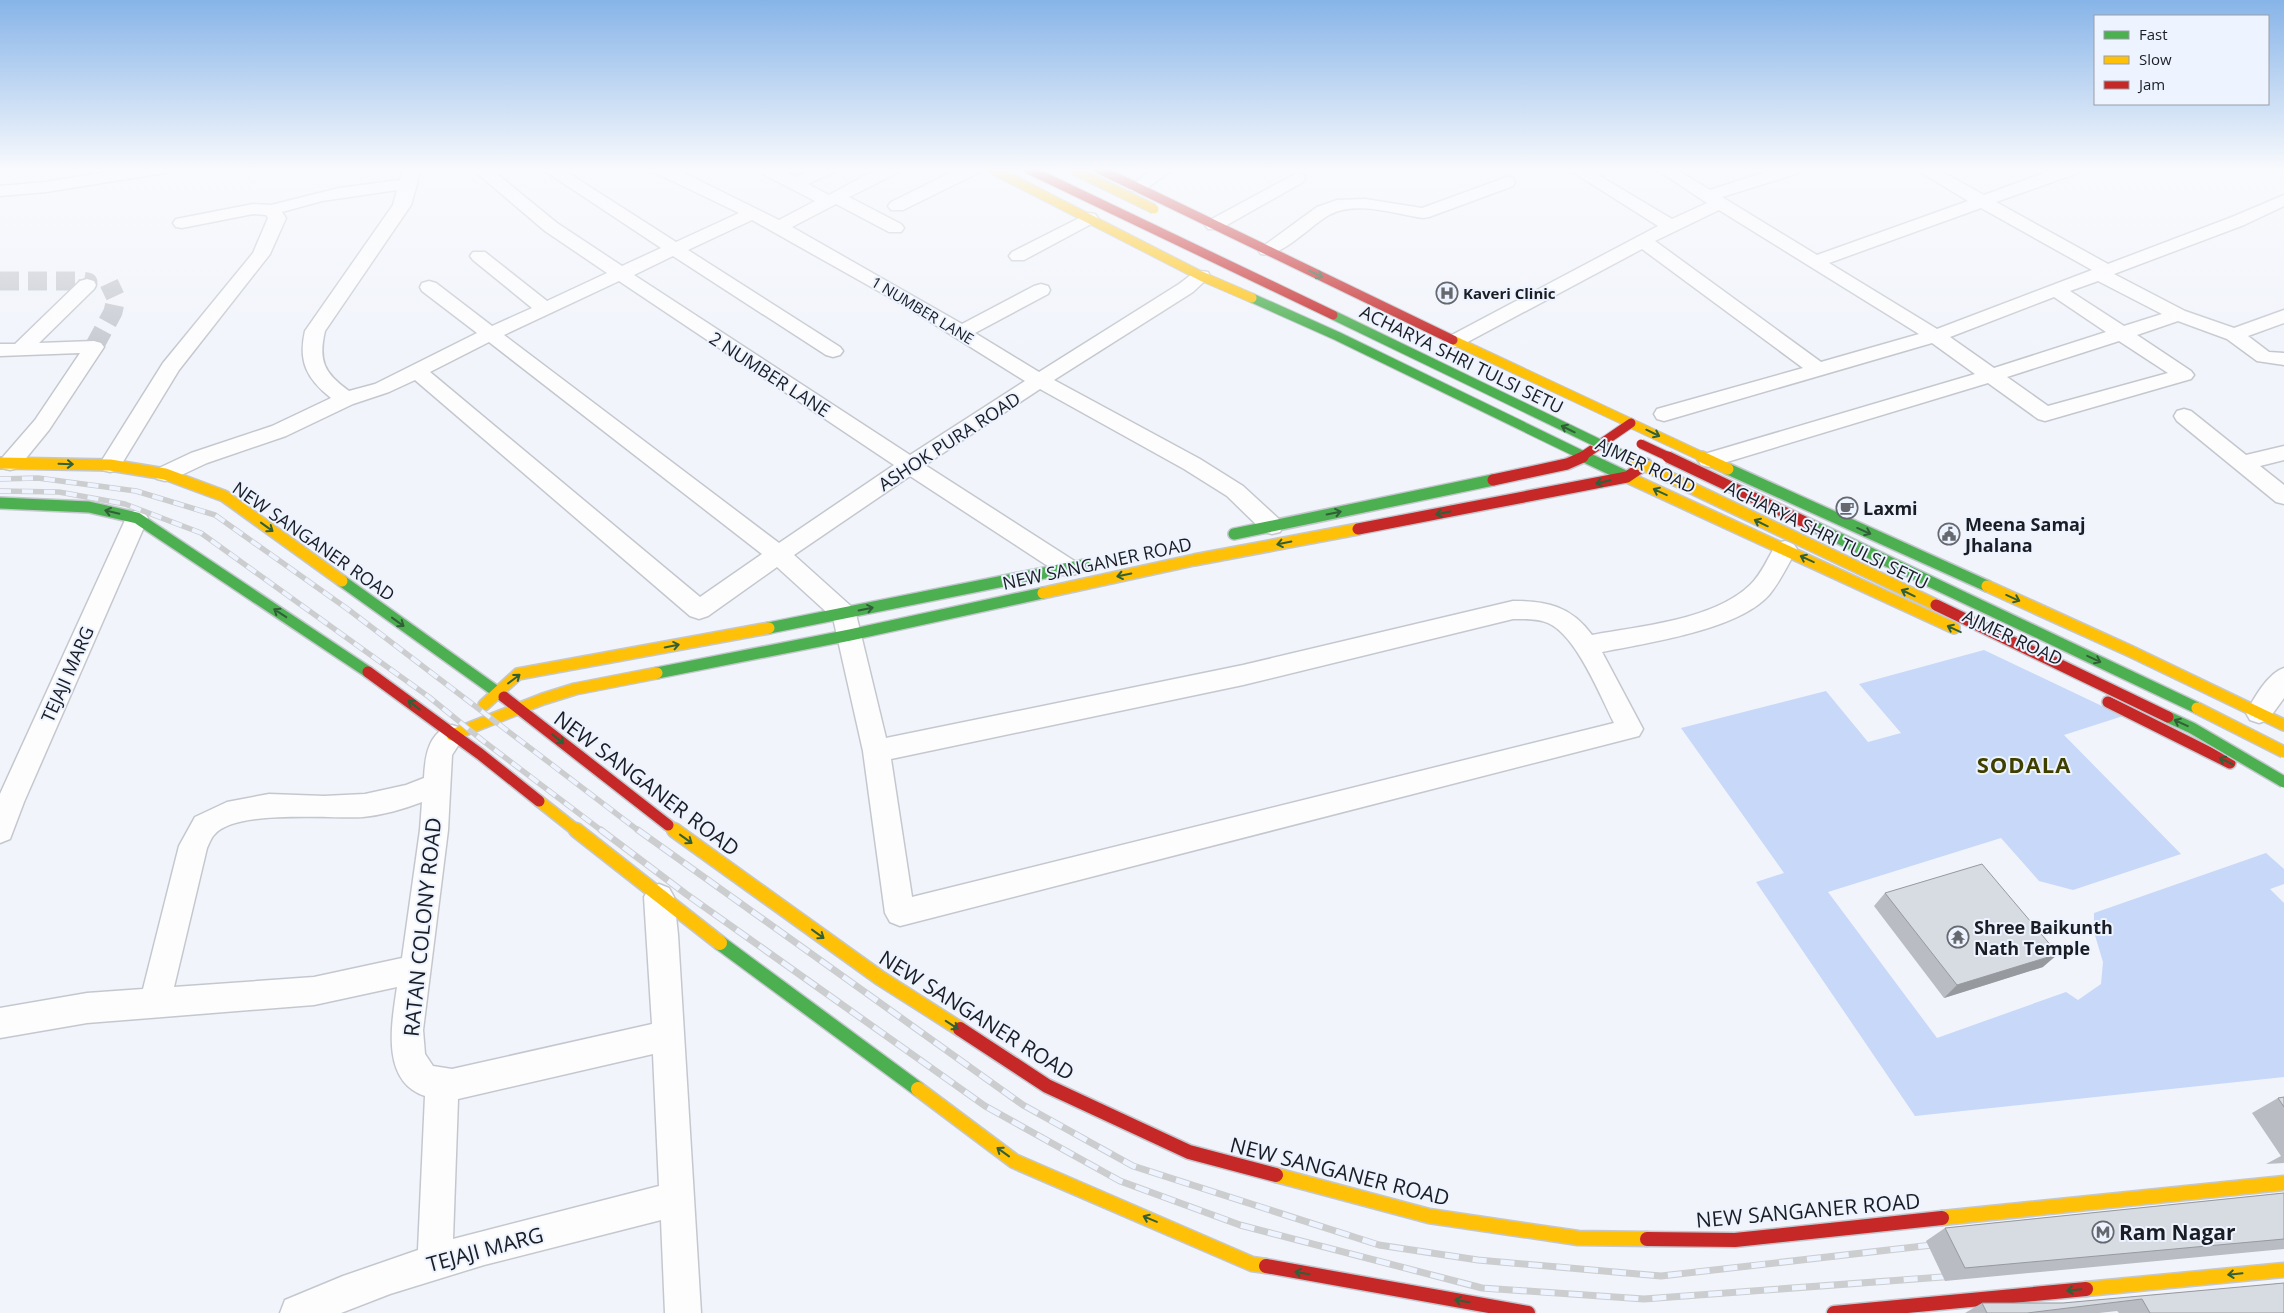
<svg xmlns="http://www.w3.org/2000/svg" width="2284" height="1313" viewBox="0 0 2284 1313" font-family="'Open Sans',sans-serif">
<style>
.green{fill:#c7d8f8}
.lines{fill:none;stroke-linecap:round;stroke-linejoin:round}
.street-tunnel{stroke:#c6c9d0;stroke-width:19;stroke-dasharray:19 9;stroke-linecap:butt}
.street-casing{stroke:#c4c8ce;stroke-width:3}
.fast-far2-casing{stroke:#c4c8ce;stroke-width:11}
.fast-far1-casing{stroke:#c4c8ce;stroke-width:14}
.fast-casing{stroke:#c4c8ce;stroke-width:17}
.slow-far2-casing{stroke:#c4c8ce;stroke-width:11}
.slow-far1-casing{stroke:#c4c8ce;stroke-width:14}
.slow-casing{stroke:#c4c8ce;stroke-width:17}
.jam-far2-casing{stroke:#c4c8ce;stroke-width:11}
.jam-far1-casing{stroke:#c4c8ce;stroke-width:14}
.jam-casing{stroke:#c4c8ce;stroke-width:17}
.street{fill:#fdfdfe;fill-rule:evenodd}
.fast-far2{stroke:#4caf50;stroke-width:9}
.fast-far1{stroke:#4caf50;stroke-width:11}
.fast{stroke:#4caf50;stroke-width:14}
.slow-far2{stroke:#ffc107;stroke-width:9}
.slow-far1{stroke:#ffc107;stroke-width:11}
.slow{stroke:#ffc107;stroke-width:14}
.jam-far2{stroke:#c62828;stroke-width:9}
.jam-far1{stroke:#c62828;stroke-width:11}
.jam{stroke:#c62828;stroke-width:14}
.rail-far1-casing{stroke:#cccdcf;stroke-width:5.5}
.rail-casing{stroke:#cccdcf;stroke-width:7}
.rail-far1{stroke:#edf3ff;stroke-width:4;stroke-dasharray:11;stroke-linecap:butt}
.rail{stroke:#edf3ff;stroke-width:5;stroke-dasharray:14;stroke-linecap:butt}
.fast-bridge-far1-casing{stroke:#c4c8ce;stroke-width:11;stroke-linecap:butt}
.fast-bridge-casing{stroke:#c4c8ce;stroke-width:14;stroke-linecap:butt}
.slow-bridge-far1-casing{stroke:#c4c8ce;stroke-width:11;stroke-linecap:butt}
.slow-bridge-casing{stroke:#c4c8ce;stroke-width:14;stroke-linecap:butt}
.jam-bridge-far1-casing{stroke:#c4c8ce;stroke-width:11;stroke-linecap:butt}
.jam-bridge-casing{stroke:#c4c8ce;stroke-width:14;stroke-linecap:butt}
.fast-bridge-far1{stroke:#4caf50;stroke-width:9}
.fast-bridge{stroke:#4caf50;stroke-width:11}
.slow-bridge-far1{stroke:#ffc107;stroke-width:9}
.slow-bridge{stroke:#ffc107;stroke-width:11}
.jam-bridge-far1{stroke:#c62828;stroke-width:9}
.jam-bridge{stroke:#c62828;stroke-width:11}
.wall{fill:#b9bcc2}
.shaded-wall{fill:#96999e}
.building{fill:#d7dbe2;stroke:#96999e}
.oneway{stroke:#305f38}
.labels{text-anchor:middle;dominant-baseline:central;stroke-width:4;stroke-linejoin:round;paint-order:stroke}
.far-poi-label{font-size:15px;font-weight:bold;fill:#1a1e24;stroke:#edf3ff;text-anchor:start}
.far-street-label{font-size:15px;fill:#1a1e24;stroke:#edf3ff}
.street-label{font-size:18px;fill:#1a1e24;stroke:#edf3ff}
.poi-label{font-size:18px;font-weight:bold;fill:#1a1e24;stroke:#edf3ff;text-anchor:start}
.near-street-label{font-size:21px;fill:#1a1e24;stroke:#edf3ff}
.near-poi-label{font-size:21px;font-weight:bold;fill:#1a1e24;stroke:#edf3ff;text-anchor:start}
.district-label{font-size:22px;font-weight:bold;letter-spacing:1px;fill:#3f4000;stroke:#edf3ff}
</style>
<rect width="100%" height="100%" fill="#f1f4fb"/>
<polygon class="green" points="1984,650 2123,716 2064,735 2181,854 2073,890 2039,881 2001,838 1828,892 1937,1038 2066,992 2078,1000 2101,984 2103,962 2094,932 2094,913 2266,853 2284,869 2284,884 2270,889 2284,903 2284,1077 1915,1116 1756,882 1784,873 1681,728 1826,691 1868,742 1901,733 1859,684"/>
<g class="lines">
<g class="street-tunnel">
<polyline points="0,281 82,281 88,282 87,285"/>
<polyline points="94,347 113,312 116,298 109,283"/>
</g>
<g class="street-casing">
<g id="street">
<polygon points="124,169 166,169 164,173 158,174 46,192 0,196 0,186 46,182"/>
<path d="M403,169h16l-2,15 -6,21 -86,126c-7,30 -1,42 24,60l26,-7 102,-51 -55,-42 -2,-4 2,-4 7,-2 7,2 56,43 40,-18 -59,-48 -3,-4 3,-4h12l62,49 60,-28 -62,-42 -73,-62h19l66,54 65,43 39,-18 -119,-79h20l114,73 63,-29 -83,-40 -2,-4h22l103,51 36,-19 -54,-28 -2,-4h21l15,8 17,-8h22l-2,4 -24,11 21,11 48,-26h22l-2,4 -48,24 52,27 3,4 -3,4h-12l-53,-28 -44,23 170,97 72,-38 7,-2 7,2 2,4 -2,4 -73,39 64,39 140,-88c10,-7 16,-15 29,-12l2,4 -17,16 -139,88 146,79 43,27 37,34 3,6 -3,6 -8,2 -8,-2 -37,-36 -43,-27 -144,-80 -115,76 151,97 4,6 -4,6 -8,2 -8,-2 -150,-98 -116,79 59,53 3,6 30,124 357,-73 270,-64c34,0 58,5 79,34 48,-9 122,-15 158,-50 12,-11 18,-28 27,-42l8,-2 8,2 4,6c-9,15 -17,33 -28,46 -31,35 -122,48 -167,57l41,77 -4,7 -739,190 -10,-4 -5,-9 -22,-162 -30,-133 -56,-51 -69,49 -9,3 -9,-3 -275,-236 -26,12 -36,12 -67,32 -79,27 -34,16 -8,2 -8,-2 -3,-5 3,-5 34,-16 81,-27 59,-28c-24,-19 -33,-36 -26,-67l88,-126 4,-15 -75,11 -40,11 4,6 -16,36 -91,116 -61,100 -8,2 -8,-2 -3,-5 64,-102 90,-110 15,-35 -2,-3 -13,-1 -71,14 -6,-1 -3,-4 3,-4 77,-15 18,1 68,-17 61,-8zM752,220l153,86 120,75 -115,74 -276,-180 39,-19 153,99 7,2 7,-2 3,-4 -3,-4 -152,-97zM619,281l275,184 -115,78 -275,-208zM489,342l273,212 -62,43 -270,-225zM1513,619c11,0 24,-1 35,4 28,12 52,72 66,100l-702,174 -21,-138 352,-74z"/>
<polygon points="958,169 980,169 978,173 903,210 891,210 888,206 891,202"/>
<polygon points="1153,169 1173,169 1143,191 1131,191 1129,187"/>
<path d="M1568,169h20l84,50 35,-16 -51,-34h20l34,21 65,-21h26l-2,4 -77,24 95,58 151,-54 -52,-32h21l47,26 71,-26h25l-2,4 -82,29 112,62 124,-47 52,-22v11l-40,19 -130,49 71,37 49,17 50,-18v13l-36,13 21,16 15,1v12l-27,-4 -30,-22 -49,-18 -41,14 54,36 3,4 -3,4 -146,42 -7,-2 -50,-36 -271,82 -8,2 -8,-2 -3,-5 3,-5 274,-81 -43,-31 -261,76 -7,2 -7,-2 -3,-5 3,-5 146,-41 -161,-119 -180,96 -7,2 -7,-2 -3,-4 3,-4 210,-111zM1981,208l111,62 -155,59 -108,-66zM1719,210l200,124 -98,28 -166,-121zM2098,281l64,33 -38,12 -54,-35zM2054,297l52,35 -112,36 -44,-31zM2119,341l49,32 -120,33 -41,-29z"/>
<polygon points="1297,173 1303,174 1305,178 1303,182 1220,229 1208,229 1205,225 1208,221"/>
<path d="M1507,177l6,1 2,4 -2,4 -84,31 -6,1c-28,-4 -67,-18 -94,-3 -18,10 -49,44 -68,39l-3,-4 59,-43 20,-7 28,-1 57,9z"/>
<polygon points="1089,213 1095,214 1098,218 1095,222 1024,260 1012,260 1009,256 1012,252"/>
<polygon points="87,279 94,281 96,285 94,289 39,343 94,341 101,343 104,347 49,430 18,468 10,470 2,468 0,462 2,458 35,420 80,353 0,356 0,344 15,344 80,281"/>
<polygon points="2184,409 2191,411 2246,455 2284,446 2284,460 2260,466 2284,485 2284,504 2276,502 2177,421 2174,416 2177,411"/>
<polygon points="137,510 145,513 148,518 24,802 10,839 0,843 0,794 126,518 129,513"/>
<path d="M2284,668v30l-16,22 -9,3 -9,-3 -4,-7c8,-15 22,-40 38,-45z"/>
<path d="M452,725l9,3 4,7 -13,20 -4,75 -25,200 2,24 8,12 19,3 200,-45 -8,-127 5,-9 10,-4 10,4 5,9 4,38 23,378h-36l-4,-93 -177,45 -94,29 -49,19h-61l5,-13 58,-24 75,-26 7,-154c-45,-15 -33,-74 -28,-109l-83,18 -227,18 -87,15v-30l87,-15 56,-4 36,-143 16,-29 32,-15 42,-8 55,2 41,-2 41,-9 18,-7c1,-21 4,-46 28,-53zM422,802l-2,28 -18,128 -88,19 -140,10 33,-139c2,-4 4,-10 7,-13 21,-26 116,-16 149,-18 19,-2 41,-8 59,-15zM653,1054l6,132 -206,53 5,-140z"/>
</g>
</g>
<g class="fast-far2-casing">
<polyline id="fast-far2" points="1252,298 1337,336 1588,458"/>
</g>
<g class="fast-far1-casing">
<g id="fast-far1">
<polyline points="1585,457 1627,477"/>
<polyline points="1728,469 1987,586"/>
<polyline points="0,503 89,507 137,518 368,672"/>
<polyline points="1234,534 1493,480"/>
<polyline points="342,581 504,697"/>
<polyline points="769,628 1084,565"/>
<polyline points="657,673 850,635 1043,593"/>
</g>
</g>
<g class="fast-casing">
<polyline id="fast" points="720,943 918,1089"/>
</g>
<g class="slow-far2-casing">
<g id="slow-far2">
<polyline points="992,169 1201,276 1252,298"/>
<polyline points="1453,340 1705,458"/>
</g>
</g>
<g class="slow-far1-casing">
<g id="slow-far1">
<polyline points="1702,457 1728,469"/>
<polyline points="0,463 110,465 165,474 224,496 342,581"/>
<polyline points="1627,477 1954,628"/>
<polyline points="1987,586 2130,651 2284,725"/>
<polyline points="1043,593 1194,560 1358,529"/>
<polyline points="484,705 518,674 769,628"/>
<polyline points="452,735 543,699 575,689 657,673"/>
<polyline points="539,801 577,831"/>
<polyline points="668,825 676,831"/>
</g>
</g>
<g class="slow-casing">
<g id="slow">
<polyline points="576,830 720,943"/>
<polyline points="674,830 880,978 960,1029"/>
<polyline points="918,1089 1014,1161 1252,1264 1266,1266"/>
<polyline points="1276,1175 1429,1216 1578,1238 1647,1239"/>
<polyline points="1942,1218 2284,1183"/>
<polyline points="2086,1289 2284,1270"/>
</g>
</g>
<g class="jam-far2-casing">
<g id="jam-far2">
<polyline points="1099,169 1453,340"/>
<polyline points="1580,458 1631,423"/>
</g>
</g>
<g class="jam-far1-casing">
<g id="jam-far1">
<polyline points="1493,480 1567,464 1583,457"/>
<polyline points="1358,529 1627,477 1646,464"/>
<polyline points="368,672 480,754 539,801"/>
<polyline points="504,697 668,825"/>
<polyline points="2108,702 2230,763"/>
</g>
</g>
<g class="jam-casing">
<g id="jam">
<polyline points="960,1029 1047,1086 1189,1152 1276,1175"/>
<polyline points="1647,1239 1735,1240 1942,1218"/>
<polyline points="1266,1266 1528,1313"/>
<polyline points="1834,1313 2086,1289"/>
</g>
</g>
<use href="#street" class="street"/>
<use href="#fast-far2" class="fast-far2"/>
<use href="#fast-far1" class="fast-far1"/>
<use href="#fast" class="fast"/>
<use href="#slow-far2" class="slow-far2"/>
<use href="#slow-far1" class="slow-far1"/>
<use href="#slow" class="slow"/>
<use href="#jam-far2" class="jam-far2"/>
<use href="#jam-far1" class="jam-far1"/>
<use href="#jam" class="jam"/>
<g class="rail-far1-casing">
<g id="rail-far1">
<polyline points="0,479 38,478 136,491 215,515 349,610 639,831"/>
<polyline points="0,491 59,492 125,504 201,533 429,697 482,740 602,831"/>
</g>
</g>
<g class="rail-casing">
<g id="rail">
<polyline points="601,830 686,894 985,1106 1120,1181 1240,1225 1482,1288 1644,1299 1956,1276"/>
<polyline points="638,830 1023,1105 1133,1166 1379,1245 1478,1260 1661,1276 1941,1244"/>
</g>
</g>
<use href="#rail-far1" class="rail-far1"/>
<use href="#rail" class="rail"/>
<g class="fast-bridge-far1-casing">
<polyline id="fast-bridge-far1" points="1333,315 1629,458"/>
</g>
<g class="fast-bridge-casing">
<g id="fast-bridge">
<polyline points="1627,457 1629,458"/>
<polyline points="1811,525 2197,708"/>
<polyline points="2168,717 2192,728 2284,782"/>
</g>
</g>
<g class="slow-bridge-far1-casing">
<polyline id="slow-bridge-far1" points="1072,169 1154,209"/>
</g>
<g class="slow-bridge-casing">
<g id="slow-bridge">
<polyline points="1629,458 1936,605"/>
<polyline points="2197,708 2284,752"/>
</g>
</g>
<g class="jam-bridge-far1-casing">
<g id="jam-bridge-far1">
<polyline points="1028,169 1333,315"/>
<polyline points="1641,444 1671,458"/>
</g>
</g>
<g class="jam-bridge-casing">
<g id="jam-bridge">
<polyline points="1668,457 1811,525"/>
<polyline points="1936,605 2168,717"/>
</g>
</g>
<use href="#fast-bridge-far1" class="fast-bridge-far1"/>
<use href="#fast-bridge" class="fast-bridge"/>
<use href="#slow-bridge-far1" class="slow-bridge-far1"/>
<use href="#slow-bridge" class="slow-bridge"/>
<use href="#jam-bridge-far1" class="jam-bridge-far1"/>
<use href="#jam-bridge" class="jam-bridge"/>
</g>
<g class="wall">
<polygon points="1885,893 2043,967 1944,998 1874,906"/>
<polygon points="2284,1097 2284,1163 2266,1164 2281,1156 2252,1113 2278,1098"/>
<polygon points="2284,1193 2284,1249 1945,1281 1926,1241 1945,1228"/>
<polygon points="2284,1283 2284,1313 2119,1313 2117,1311 2099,1313 1965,1313 1982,1303 2063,1303"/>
</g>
<polygon class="shaded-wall" points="2058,954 2043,967 1944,998 1957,985"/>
<g class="building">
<polygon points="1982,864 2058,954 1957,985 1885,893"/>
<polygon points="2284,1097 2284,1107 2278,1098"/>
<polygon points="2284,1193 2284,1239 1965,1268 1945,1228"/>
<polygon points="2284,1283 2284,1313 2150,1313 2142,1299 2027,1313 1987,1313 1982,1303 2063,1303"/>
</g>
<defs><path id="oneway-shaft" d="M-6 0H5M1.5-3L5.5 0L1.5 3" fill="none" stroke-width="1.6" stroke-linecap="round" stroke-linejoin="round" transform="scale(1.25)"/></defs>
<g class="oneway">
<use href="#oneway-shaft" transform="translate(1316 274) rotate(26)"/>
<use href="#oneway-shaft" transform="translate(1568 429) rotate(-154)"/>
<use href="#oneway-shaft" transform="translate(1653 433) rotate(26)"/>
<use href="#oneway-shaft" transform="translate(66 464) rotate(2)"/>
<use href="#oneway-shaft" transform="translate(1603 482) rotate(167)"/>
<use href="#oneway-shaft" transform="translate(1660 492) rotate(-155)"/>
<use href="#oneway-shaft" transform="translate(112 512) rotate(-167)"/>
<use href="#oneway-shaft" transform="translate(1334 513) rotate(-12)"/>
<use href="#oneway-shaft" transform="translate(1443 513) rotate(169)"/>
<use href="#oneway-shaft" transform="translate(1761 523) rotate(-154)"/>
<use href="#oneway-shaft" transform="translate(267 527) rotate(36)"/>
<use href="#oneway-shaft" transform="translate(1864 531) rotate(24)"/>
<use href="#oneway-shaft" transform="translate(1284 543) rotate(169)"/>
<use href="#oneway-shaft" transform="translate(1807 559) rotate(-155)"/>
<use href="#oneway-shaft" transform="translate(1124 575) rotate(168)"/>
<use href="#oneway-shaft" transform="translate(1908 593) rotate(-154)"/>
<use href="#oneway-shaft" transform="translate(2013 598) rotate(24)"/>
<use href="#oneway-shaft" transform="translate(866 609) rotate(-12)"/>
<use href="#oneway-shaft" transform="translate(280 613) rotate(-147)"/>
<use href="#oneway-shaft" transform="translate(398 622) rotate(36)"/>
<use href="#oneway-shaft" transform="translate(1954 629) rotate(-155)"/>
<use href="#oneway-shaft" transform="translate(672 646) rotate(-11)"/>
<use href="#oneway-shaft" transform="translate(2094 659) rotate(25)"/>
<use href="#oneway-shaft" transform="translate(514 679) rotate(-37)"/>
<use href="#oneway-shaft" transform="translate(414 705) rotate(-142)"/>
<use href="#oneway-shaft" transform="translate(2181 723) rotate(-155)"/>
<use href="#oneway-shaft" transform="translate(558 739) rotate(39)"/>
<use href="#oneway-shaft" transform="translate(2226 761) rotate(-153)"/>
<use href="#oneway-shaft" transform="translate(686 839) rotate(36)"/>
<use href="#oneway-shaft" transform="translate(818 934) rotate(36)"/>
<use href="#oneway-shaft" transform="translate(952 1025) rotate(33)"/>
<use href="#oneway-shaft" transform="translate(1003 1152) rotate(-144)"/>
<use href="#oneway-shaft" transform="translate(1150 1219) rotate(-157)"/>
<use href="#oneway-shaft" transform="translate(1302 1273) rotate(-170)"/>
<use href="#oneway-shaft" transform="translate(2235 1274) rotate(174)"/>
<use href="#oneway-shaft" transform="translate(2074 1290) rotate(174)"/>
<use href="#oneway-shaft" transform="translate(1462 1301) rotate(-170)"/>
</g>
<linearGradient id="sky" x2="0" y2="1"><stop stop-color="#87b4e8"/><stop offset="0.48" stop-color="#f9fafd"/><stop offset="1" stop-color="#f9fafd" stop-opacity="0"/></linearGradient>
<rect width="2284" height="353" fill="url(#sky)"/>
<defs>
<g id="hospital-ring" transform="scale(1.125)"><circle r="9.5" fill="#edf3ff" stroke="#65696f" stroke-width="1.5"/><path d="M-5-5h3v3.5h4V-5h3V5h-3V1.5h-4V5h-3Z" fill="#65696f"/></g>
<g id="cafe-ring" transform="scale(1.125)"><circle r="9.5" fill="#edf3ff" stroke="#65696f" stroke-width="1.5"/><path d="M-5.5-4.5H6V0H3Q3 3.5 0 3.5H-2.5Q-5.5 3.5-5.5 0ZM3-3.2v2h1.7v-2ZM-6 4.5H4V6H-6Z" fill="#65696f"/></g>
<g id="civic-ring" transform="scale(1.125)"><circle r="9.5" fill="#edf3ff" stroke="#65696f" stroke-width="1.5"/><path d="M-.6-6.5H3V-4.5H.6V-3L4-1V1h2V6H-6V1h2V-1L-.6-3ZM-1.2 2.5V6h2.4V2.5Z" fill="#65696f"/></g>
<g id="temple-ring" transform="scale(1.125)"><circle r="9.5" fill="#edf3ff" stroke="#65696f" stroke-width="1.5"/><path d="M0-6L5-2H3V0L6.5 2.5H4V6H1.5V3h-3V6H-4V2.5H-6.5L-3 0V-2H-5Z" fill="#65696f"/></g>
<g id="metro-ring" transform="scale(1.125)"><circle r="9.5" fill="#edf3ff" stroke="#65696f" stroke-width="1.5"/><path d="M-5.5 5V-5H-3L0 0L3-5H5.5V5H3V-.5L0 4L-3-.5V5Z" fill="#65696f"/></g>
</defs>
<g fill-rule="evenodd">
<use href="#hospital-ring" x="1447" y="293"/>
<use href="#cafe-ring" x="1847" y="508"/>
<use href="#civic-ring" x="1949" y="534"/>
<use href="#temple-ring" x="1958" y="937"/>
<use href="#metro-ring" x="2103" y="1232"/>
</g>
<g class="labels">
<g class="far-poi-label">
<text x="1463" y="293">Kaveri Clinic</text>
</g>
<g class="far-street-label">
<text transform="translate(923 310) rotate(31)">1 NUMBER LANE</text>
</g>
<g class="street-label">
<text transform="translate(1462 359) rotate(26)">ACHARYA SHRI TULSI SETU</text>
<text transform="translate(770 374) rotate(33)">2 NUMBER LANE</text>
<text transform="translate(949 441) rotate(-33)">ASHOK PURA ROAD</text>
<text transform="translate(1646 465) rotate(25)">AJMER ROAD</text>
<text transform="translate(1827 535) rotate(26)">ACHARYA SHRI TULSI SETU</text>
<text transform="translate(314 541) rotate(35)">NEW SANGANER ROAD</text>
<text transform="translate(1097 563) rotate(-12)">NEW SANGANER ROAD</text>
<text transform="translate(2013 637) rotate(25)">AJMER ROAD</text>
<text transform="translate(67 674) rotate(-66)">TEJAJI MARG</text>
</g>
<g class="poi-label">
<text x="1863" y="508">Laxmi</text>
<text x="1965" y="524">Meena Samaj<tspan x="1965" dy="21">Jhalana</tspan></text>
<text x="1974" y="927">Shree Baikunth<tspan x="1974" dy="21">Nath Temple</tspan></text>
</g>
<g class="near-street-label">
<text transform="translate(647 783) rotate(37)">NEW SANGANER ROAD</text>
<text transform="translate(422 927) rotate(-84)">RATAN COLONY ROAD</text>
<text transform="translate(977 1015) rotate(32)">NEW SANGANER ROAD</text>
<text transform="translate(1340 1171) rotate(14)">NEW SANGANER ROAD</text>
<text transform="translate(1808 1210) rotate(-5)">NEW SANGANER ROAD</text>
<text transform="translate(485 1249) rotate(-15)">TEJAJI MARG</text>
</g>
<g class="near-poi-label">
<text x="2119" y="1232">Ram Nagar</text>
</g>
<g class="district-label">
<text x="2024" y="764">SODALA</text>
</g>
</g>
<rect x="2094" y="15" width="175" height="90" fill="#edf3ff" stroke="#999ea7"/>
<rect x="2104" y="31" width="25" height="8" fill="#4caf50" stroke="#999ea7"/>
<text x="2139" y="40" font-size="15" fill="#1a1e24">Fast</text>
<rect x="2104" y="56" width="25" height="8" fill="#ffc107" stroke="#999ea7"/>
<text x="2139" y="65" font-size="15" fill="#1a1e24">Slow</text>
<rect x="2104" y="81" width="25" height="8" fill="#c62828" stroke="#999ea7"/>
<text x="2139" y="90" font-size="15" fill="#1a1e24">Jam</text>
</svg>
